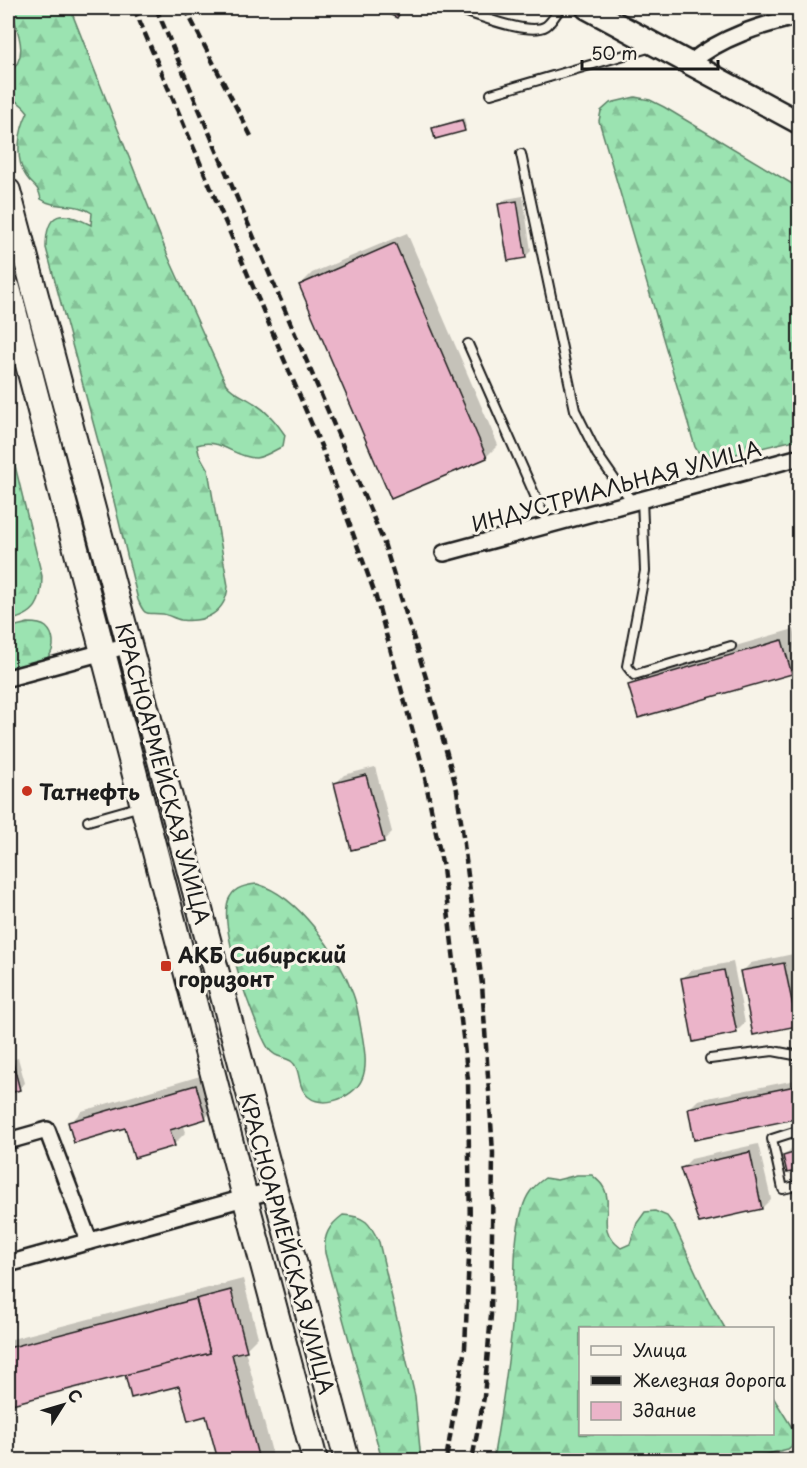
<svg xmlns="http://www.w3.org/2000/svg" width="807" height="1468" viewBox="0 0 807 1468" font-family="'Playpen Sans',sans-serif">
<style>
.forest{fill:url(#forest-firs);stroke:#5c8066;stroke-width:1.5}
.shadow{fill:#0003}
.building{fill:#ebb4c9;stroke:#1c1c1c;stroke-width:1.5}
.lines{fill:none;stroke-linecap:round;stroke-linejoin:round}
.lane-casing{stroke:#1c1c1c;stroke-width:12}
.street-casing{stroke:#1c1c1c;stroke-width:20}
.secondary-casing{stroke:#1c1c1c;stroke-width:26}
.primary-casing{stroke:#1c1c1c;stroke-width:28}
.lane{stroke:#f7f3e8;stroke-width:8}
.street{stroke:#f7f3e8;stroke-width:15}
.secondary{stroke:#f7f3e8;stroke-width:21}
.primary{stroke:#f7f3e8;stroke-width:24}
.rail{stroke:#1c1c1c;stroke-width:4.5;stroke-dasharray:9 4.5;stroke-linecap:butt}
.poi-dot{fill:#c8321e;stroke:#f7f3e8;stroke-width:2}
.labels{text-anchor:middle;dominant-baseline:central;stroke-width:6;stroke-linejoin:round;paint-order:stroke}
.street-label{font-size:21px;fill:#1c1c1c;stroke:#f7f3e8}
.poi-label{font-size:21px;font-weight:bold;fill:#1c1c1c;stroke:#f7f3e8;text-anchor:start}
</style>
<defs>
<pattern id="forest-firs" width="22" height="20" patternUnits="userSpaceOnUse" patternTransform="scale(1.5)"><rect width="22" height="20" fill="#9be3b1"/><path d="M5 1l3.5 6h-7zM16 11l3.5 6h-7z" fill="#85c298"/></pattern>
</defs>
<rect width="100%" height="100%" fill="#f7f3e8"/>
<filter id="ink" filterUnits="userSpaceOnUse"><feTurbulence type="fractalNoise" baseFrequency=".0167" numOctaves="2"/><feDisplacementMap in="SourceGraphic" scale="12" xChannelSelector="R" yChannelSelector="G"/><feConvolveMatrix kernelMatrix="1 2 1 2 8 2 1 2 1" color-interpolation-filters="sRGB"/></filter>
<g filter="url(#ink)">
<g class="forest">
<path d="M8,8h62l98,248 58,128c8,10 18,12 28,19 14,9 22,19 31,32l-2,11c-8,4 -18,11 -27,12 -22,0 -36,-21 -59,-13l2,9 9,16 20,116c-2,26 -22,37 -47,34 -6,-1 -12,-5 -18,-6 -16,-2 -18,4 -25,-14l-27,-111 -65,-241c0,-38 16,-38 45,-23l1,-12c-17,-12 -36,-3 -51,-14 -3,-15 -8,-12 -15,-23 -12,-18 -7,-46 2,-64 -15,-20 -21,-4 -20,-38 19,-15 13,-34 6,-55l-6,-3z"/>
<path d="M635,97l15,3 14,7 135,81v251l-80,19c-13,1 -18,0 -24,-11l-96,-326 2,-10 9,-8z"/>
<path d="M8,437l34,139c0,27 -6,39 -34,45z"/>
<path d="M28,623c6,0 13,0 18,4 8,7 10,22 2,30 -10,8 -29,10 -40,13v-42z"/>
<path d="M257,884c42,12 81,70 96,110 5,13 6,26 9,40 2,13 6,32 0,45 -8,20 -47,34 -59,11 -5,-8 -3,-23 -12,-29 -9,-5 -16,-3 -23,-13 -14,-24 -53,-128 -38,-151 5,-10 17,-12 27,-13z"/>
<path d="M577,1175h15c3,3 8,7 10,10 15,22 -10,42 19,63l9,-4 7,-21 8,-11 10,-1 12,5 8,11 34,74 16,27h-145v106h192l1,-37 23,37 -2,10 -6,5 -45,11h-250c8,-47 16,-96 20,-145 3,-35 -1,-71 9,-105 4,-15 10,-23 23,-32l12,2z"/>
<path d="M343,1215c22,1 27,8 36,27l36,154 6,64h-39l-57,-207c-2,-17 4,-28 18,-38z"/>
</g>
<g class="shadow">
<polygon points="464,118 466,127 464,129 434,128 437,126"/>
<polygon points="523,196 531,251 526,256 500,204 506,199"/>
<polygon points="407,233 498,445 486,457 300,285 312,273"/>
<polygon points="794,629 800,649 800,664 791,673 630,685 642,673"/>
<polygon points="375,767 392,832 383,841 335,784 344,775"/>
<polygon points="793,954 800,989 800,1021 796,1025 742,972 751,963"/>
<polygon points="733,962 745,1023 736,1032 682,979 691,970"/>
<polygon points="18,1058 25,1083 19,1089 8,1092 8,1061"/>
<polygon points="207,1074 217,1106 205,1118 183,1124 186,1132 174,1144 126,1127 70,1123 82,1111"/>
<polygon points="800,1079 800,1117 689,1109 698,1100"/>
<polygon points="758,1144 771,1199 762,1208 700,1222 682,1168 691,1159"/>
<polygon points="800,1145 800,1168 784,1156 793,1147"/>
<polygon points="243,1279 258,1337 245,1350 274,1460 219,1460 207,1414 180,1384 126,1372 8,1403 8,1340"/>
</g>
<g class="building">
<polygon points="377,8 403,8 397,18"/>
<polygon points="462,120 465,131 435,139 432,128"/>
<polygon points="517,201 526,258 508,261 498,204"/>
<polygon points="395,243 487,458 391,499 299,285"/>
<polygon points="782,640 792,674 638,718 628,685"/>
<polygon points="366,775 384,842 351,850 334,783"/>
<polygon points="784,963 797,1026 753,1035 740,971"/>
<polygon points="724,970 737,1033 693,1042 681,978"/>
<polygon points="13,1063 20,1090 8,1094 8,1065"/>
<polygon points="196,1085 206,1119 170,1130 175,1146 134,1158 125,1128 74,1143 68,1122"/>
<polygon points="800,1085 800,1118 694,1140 688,1108"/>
<polygon points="800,1151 800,1170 787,1173 783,1156"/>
<polygon points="750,1152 762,1209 699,1223 680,1168"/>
<polygon points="231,1290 247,1351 232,1354 259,1460 218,1460 206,1416 188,1421 179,1386 131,1398 125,1374 210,1353 196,1299"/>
<polygon points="196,1299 210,1353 8,1405 8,1348"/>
</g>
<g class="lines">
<g class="lane-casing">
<g id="lane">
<path d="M454,8c19,5 75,29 92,18 6,-4 10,-13 15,-18"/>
<polyline points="491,94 652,47"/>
<polyline points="521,154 575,410 597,454 615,480 633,502"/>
<polyline points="468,344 548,525"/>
<polyline points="642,499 645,571 627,666 634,675 731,646"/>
<polyline points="88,821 141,806"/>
<polyline points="710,1059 773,1051 800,1056"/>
<polyline points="800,1130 772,1139 783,1189 800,1185"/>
</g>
</g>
<g class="street-casing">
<g id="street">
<path d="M690,63c31,-26 71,-38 110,-47"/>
<polyline points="444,553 800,457"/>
<polyline points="8,678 129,645"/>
<polyline points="8,1141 47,1130 89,1241"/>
<polyline points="8,1264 273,1190"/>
</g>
</g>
<g class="secondary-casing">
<polyline id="secondary" points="587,8 800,123"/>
</g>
<g class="primary-casing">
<g id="primary">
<polyline points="8,191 347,1460"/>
<polyline points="8,288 245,1197 315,1460"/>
</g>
</g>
<use href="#lane" class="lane"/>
<use href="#street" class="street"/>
<use href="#secondary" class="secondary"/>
<use href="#primary" class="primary"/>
<g class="rail">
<polyline points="134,8 321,446 375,594 423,768 443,868 468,1079 470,1233 465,1348 446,1460"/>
<polyline points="156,8 383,540 427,681 457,790 482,984 493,1153 491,1315 484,1397 472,1460"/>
<polyline points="185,8 252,138"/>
</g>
</g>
</g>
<g class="poi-dot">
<circle cx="27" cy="791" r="6"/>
<rect x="160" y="960" width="12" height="12" rx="3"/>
</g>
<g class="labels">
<g class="street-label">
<text transform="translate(616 485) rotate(-15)">ИНДУСТРИАЛЬНАЯ УЛИЦА</text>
<text transform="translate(164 773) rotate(75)">КРАСНОАРМЕЙСКАЯ УЛИЦА</text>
<text transform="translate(288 1243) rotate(75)">КРАСНОАРМЕЙСКАЯ УЛИЦА</text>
</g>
<g class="poi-label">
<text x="39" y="791">Татнефть</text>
<text x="178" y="954">АКБ Сибирский<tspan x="178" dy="24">горизонт</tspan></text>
</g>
</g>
<rect width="807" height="1468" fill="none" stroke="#f7f3e8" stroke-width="30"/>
<rect x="15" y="15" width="777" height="1438" fill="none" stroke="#1c1c1c" stroke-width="2" filter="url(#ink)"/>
<rect x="579" y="1327" width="195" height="108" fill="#f7f3e8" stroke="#9f9d96" stroke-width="1.5"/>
<rect x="591" y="1346" width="30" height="9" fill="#f7f3e8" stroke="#9f9d96" stroke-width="1.5"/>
<text x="633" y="1357" font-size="18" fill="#1c1c1c">Улица</text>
<rect x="591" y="1376" width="30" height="9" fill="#1c1c1c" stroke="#9f9d96" stroke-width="1.5"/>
<text x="633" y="1387" font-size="18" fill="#1c1c1c">Железная дорога</text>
<rect x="591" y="1402" width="30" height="18" fill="#ebb4c9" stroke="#9f9d96" stroke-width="1.5"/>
<text x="633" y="1417" font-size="18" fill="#1c1c1c">Здание</text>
<g transform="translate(63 1405) rotate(53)" stroke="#f7f3e8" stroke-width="4.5" paint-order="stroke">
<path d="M0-4.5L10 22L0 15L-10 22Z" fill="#1c1c1c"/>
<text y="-9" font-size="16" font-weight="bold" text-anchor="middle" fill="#1c1c1c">С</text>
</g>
<path d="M582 60v9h136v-9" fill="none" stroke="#1c1c1c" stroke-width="3"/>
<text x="591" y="60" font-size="18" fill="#1c1c1c" stroke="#f7f3e8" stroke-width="4.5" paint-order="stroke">50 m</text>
</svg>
